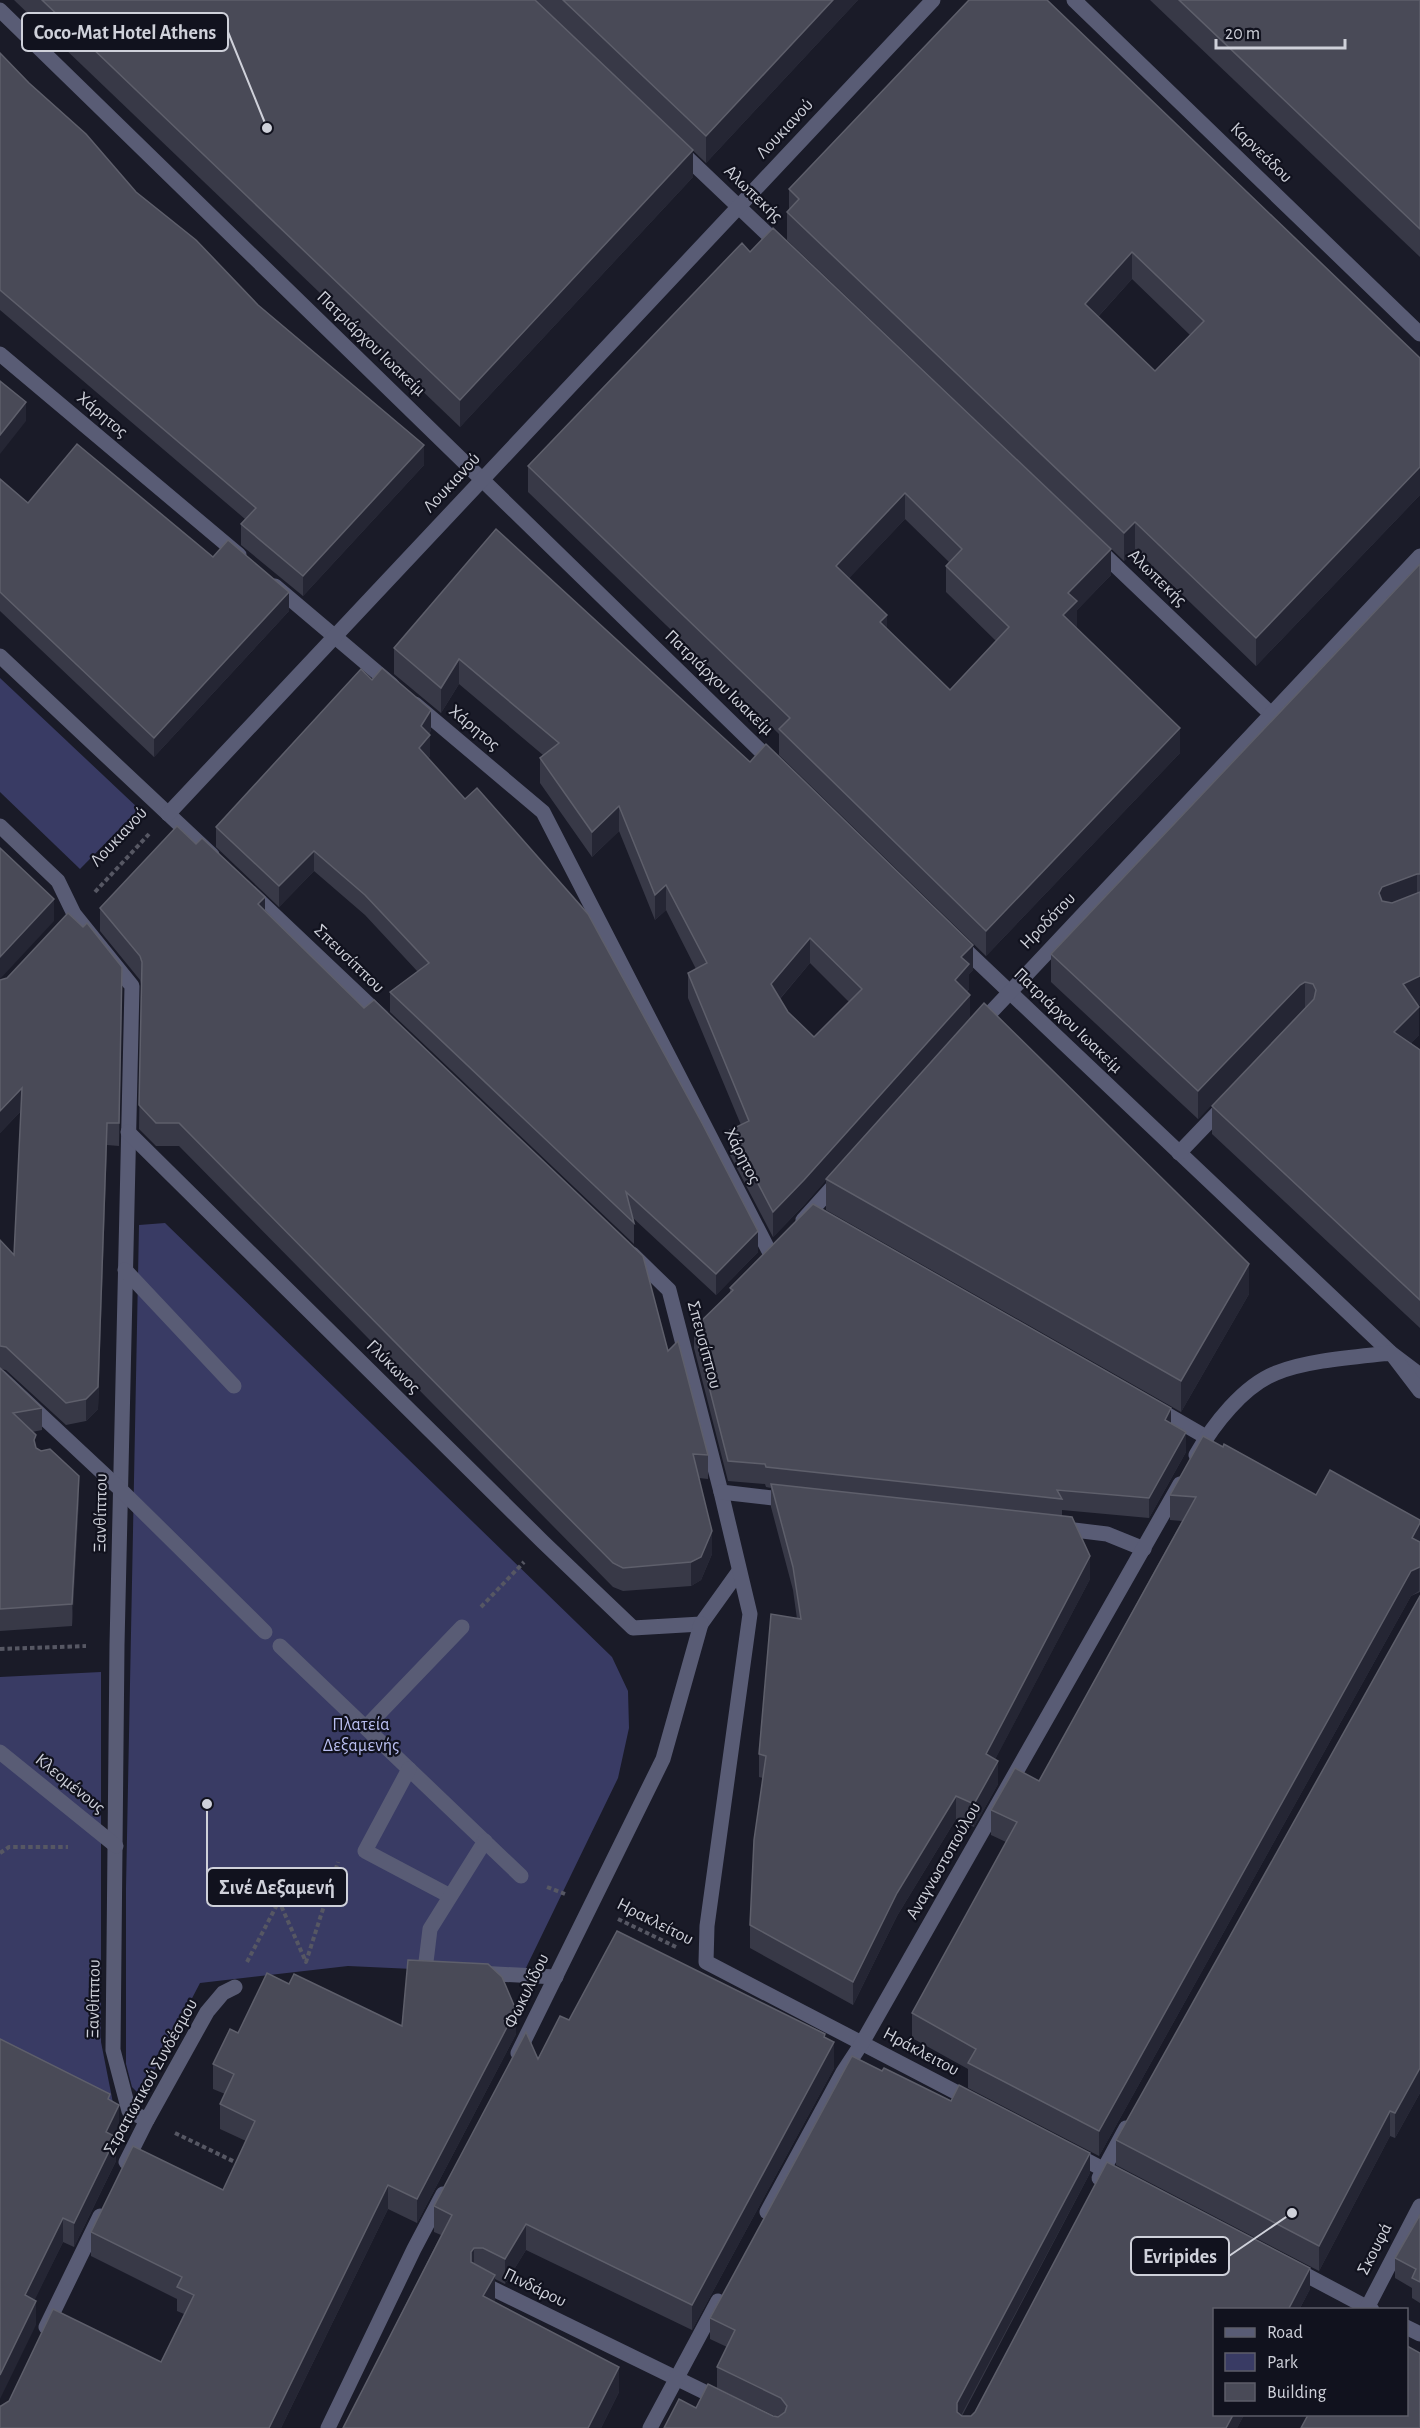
<svg xmlns="http://www.w3.org/2000/svg" width="1420" height="2428" viewBox="0 0 1420 2428" font-family="'Alegreya Sans',sans-serif">
<style>
.green{fill:#393b64}
.lines{fill:none;stroke-linecap:round;stroke-linejoin:round}
.path{stroke:#565763;stroke-width:4;stroke-dasharray:4.5 3;stroke-linecap:butt}
.minor{stroke:#595c75;stroke-width:15}
.wall{fill:#383947;fill-rule:evenodd}
.shaded-wall{fill:#252634}
.building{fill:#494a57;stroke:#5e5f6b;stroke-width:1.5;fill-rule:evenodd}
.labels{text-anchor:middle;dominant-baseline:central;stroke-width:4.5;stroke-linejoin:round;paint-order:stroke}
.street-label{font-size:18px;fill:#cfd1da;stroke:#11121e}
.park-label{font-size:18px;fill:#babff1;stroke:#11121e}
.leader{fill:none;stroke:#cfd1da;stroke-width:2}
.callout-dot{fill:#cfd1da;stroke:#11121e;stroke-width:2}
.callout{fill:#11121e;stroke:#cfd1da;stroke-width:2}
.callout-label{font-size:20px;text-anchor:middle;font-weight:bold;fill:#cfd1da}
</style>
<rect width="100%" height="100%" fill="#1a1b28"/>
<g class="green">
<polygon points="0,678 139,809 80,869 0,792"/>
<polygon points="165,1223 612,1657 628,1691 629,1728 618,1778 523,1974 348,1966 200,1983 141,2096 132,2087 126,2064 126,1888 139,1225"/>
<polygon points="101,1672 101,2042 113,2103 0,2051 0,1677"/>
</g>
<g class="lines">
<g class="path">
<polyline points="95,892 149,834"/>
<polyline points="481,1607 524,1562"/>
<polyline points="0,1649 86,1646"/>
<polyline points="0,1853 9,1847 68,1847"/>
<polyline points="547,1887 565,1894"/>
<polyline points="618,1919 676,1947"/>
<polyline points="247,1962 279,1901 306,1962 338,1862"/>
<polyline points="175,2133 239,2164"/>
</g>
<g class="minor">
<polyline points="1074,0 1420,334"/>
<polyline points="0,10 775,765"/>
<polyline points="678,149 782,248"/>
<polyline points="0,354 239,555"/>
<polyline points="1097,548 1271,714"/>
<polyline points="275,586 392,685"/>
<polyline points="0,656 212,855"/>
<polyline points="415,704 543,812 770,1253"/>
<polyline points="168,814 933,0"/>
<polyline points="0,826 58,881 74,914 132,986 117,1645 113,2050 129,2111 147,2120"/>
<polyline points="251,893 382,1017"/>
<polyline points="958,943 1391,1353 1420,1375"/>
<polyline points="978,1026 1420,556"/>
<polyline points="128,1132 543,1542 633,1628 701,1624 739,1571"/>
<polyline points="1179,1153 1226,1104"/>
<polyline points="803,1220 839,1180"/>
<polyline points="632,1254 669,1290 721,1492 750,1614 707,1926 706,1962 973,2101"/>
<polyline points="125,1270 234,1386"/>
<polyline points="0,1377 121,1490 265,1632"/>
<polyline points="1154,1407 1206,1437"/>
<path d="M1196,1455c17,-30 47,-69 80,-82 32,-13 80,-16 115,-20l29,38"/>
<polyline points="721,1492 790,1500"/>
<polyline points="1058,1528 1107,1534 1144,1549"/>
<polyline points="280,1646 521,1876"/>
<polyline points="366,1727 462,1627"/>
<polyline points="0,1752 116,1846"/>
<polyline points="409,1769 365,1851 450,1896"/>
<polyline points="436,1971 425,1970 430,1929 485,1841"/>
<polyline points="478,1973 556,1977"/>
<polyline points="518,2053 663,1759 701,1624"/>
<polyline points="1072,2153 1120,2178"/>
<polyline points="126,2162 147,2120 207,2012 223,1993 235,1987"/>
<polyline points="1099,2178 1126,2128"/>
<polyline points="767,2212 843,2072 862,2043 1180,1484"/>
<polyline points="1293,2268 1372,2310"/>
<polyline points="479,2282 721,2400"/>
<polyline points="1366,2310 1420,2206"/>
<polyline points="46,2327 100,2216"/>
<polyline points="1406,2327 1420,2334"/>
<polyline points="328,2428 414,2249 443,2194"/>
<polyline points="650,2428 718,2301"/>
</g>
</g>
<g class="wall">
<polygon points="14,0 535,0 693,177 460,427"/>
<polygon points="535,0 858,0 706,163"/>
<path d="M969,0l451,358v137l-164,171 -121,-117 -11,12 -337,-321v-28l2,-2v-21zM1132,279l58,56 -35,36 -57,-54z"/>
<polygon points="1150,0 1420,0 1420,257"/>
<polygon points="0,53 136,192 258,305 424,465 303,596 241,545 241,524 245,519 0,310"/>
<path d="M750,252l361,323 -34,35v17l-1,1 104,125 -194,203 -207,-201v-21l-251,-242v-26zM905,519l44,43 -3,4v26l50,49 -46,49 -63,-61 -38,-51z"/>
<polygon points="0,479 28,503 213,557 289,611 154,757 0,611"/>
<path d="M496,529l477,441 -4,4v15l-2,3 3,27 279,275 -68,118 -355,-202v-30l-22,25 -31,32 -43,-82v-25l11,-5 -53,-127v-25l8,-4 -30,-59 -11,10 -36,-89 -27,26 -52,-74v-25l3,-3 -84,-71 -18,29 -47,-39v-26zM810,963l39,39 -35,35 -26,-25 -8,-13z"/>
<polygon points="1420,564 1420,1005 1418,1005 1419,1035 1411,1043 1420,1050 1420,1328 1212,1134 1212,1106 1300,1013 1198,1119 1051,982 1051,954"/>
<polygon points="372,680 431,730 429,734 430,756 428,758 758,1252 716,1295 633,1218 634,1223 634,1244 390,1012 390,992 418,972 365,915 314,871 279,907 216,847 216,827"/>
<polygon points="196,844 265,910 668,1351 708,1455 708,1479 699,1478 712,1554 701,1580 691,1586 623,1591 613,1587 179,1146 156,1146 139,1129 141,984 140,980 100,931 100,908"/>
<polygon points="0,980 122,989 119,1146 107,1145 98,1409 86,1421 66,1425 6,1370 0,1369 42,1408 42,1430 32,1432 36,1448 79,1498 72,1626 0,1631 0,1240 14,1255 21,1111 0,1133"/>
<polygon points="730,1288 1171,1423 1186,1452 1149,1518 1062,1510 1062,1516 1090,1579 995,1759 998,1784 974,1827 956,1819 897,1916 853,2005 750,1948 750,1925 763,1778 759,1777 759,1754 797,1619 793,1590 771,1507 771,1488 766,1487 765,1484 728,1481 694,1348 694,1328 730,1292"/>
<polygon points="1223,1447 1316,1495 1420,1520 1420,1592 1411,1596 1099,2156 968,2088 968,2069 912,2038 912,2013 1006,1842 991,1835 991,1810 1039,1781 1182,1521 1170,1520 1170,1495"/>
<polygon points="1420,1596 1420,2093 1395,2138 1390,2136 1319,2271 1116,2165 1116,2140"/>
<polygon points="289,1984 402,2026 516,2034 417,2223 388,2209 281,2428 0,2428 1,2406 161,2362 184,2314 177,2311 177,2299 91,2256 91,2232 223,2190 246,2141 220,2129 220,2104 225,2094 213,2089 213,2064 238,2033"/>
<polygon points="569,2020 825,2038 834,2068 692,2330 526,2250 505,2284 495,2279 495,2302 619,2392 601,2428 343,2428 441,2235 434,2232 434,2206 538,2059"/>
<polygon points="0,2039 110,2100 119,2129 115,2137 116,2161 74,2247 63,2242 34,2300 36,2325"/>
<polygon points="852,2056 882,2071 884,2068 951,2101 959,2085 1090,2153 1090,2173 962,2416 971,2416 975,2412 1107,2162 1310,2268 1310,2289 1299,2310 1215,2310 1215,2415 1244,2415 1237,2428 664,2428 679,2399 696,2408 708,2384 773,2416 775,2416 717,2388 717,2367 727,2347 710,2339 710,2318"/>
<polygon points="1420,2215 1420,2303 1412,2298 1412,2288 1395,2278 1395,2258"/>
</g>
<g class="shaded-wall">
<polygon points="833,0 858,0 706,163 706,136"/>
<polygon points="693,150 693,177 460,427 460,400"/>
<polygon points="1132,252 1132,279 1085,331 1085,304"/>
<polygon points="26,402 26,421 0,454 0,435"/>
<polygon points="424,445 424,465 303,596 303,576"/>
<polygon points="1420,467 1420,495 1256,666 1256,638"/>
<polygon points="905,493 905,519 836,592 836,566"/>
<polygon points="1135,522 1135,549 1124,561 1124,533"/>
<polygon points="1111,549 1111,575 1077,610 1077,627 1063,641 1063,615 1068,593"/>
<polygon points="289,592 289,611 154,757 154,738"/>
<polygon points="887,615 887,641 880,622"/>
<polygon points="459,659 459,684 441,713 441,688"/>
<polygon points="431,710 431,730 422,745 430,735 430,756 419,768 421,726"/>
<polygon points="1180,728 1180,753 986,956 986,931"/>
<polygon points="619,806 619,831 592,857 592,832"/>
<polygon points="314,851 314,871 279,907 279,886"/>
<polygon points="1417,874 1417,902 1382,915 1379,893 1382,887"/>
<polygon points="666,885 666,910 655,920 655,895"/>
<polygon points="265,897 265,920 258,904"/>
<polygon points="54,899 54,921 0,979 0,957"/>
<polygon points="810,938 810,963 771,1009 771,984"/>
<polygon points="973,945 973,970 969,974 969,989 955,1005 955,980 961,957"/>
<polygon points="122,967 122,989 119,1146 119,1123"/>
<polygon points="1420,976 1420,1005 1403,1012 1403,984"/>
<polygon points="1305,982 1305,1011 1300,1013 1198,1119 1198,1091 1300,985"/>
<polygon points="970,995 970,1020 804,1205 773,1237 773,1212"/>
<polygon points="1419,1007 1419,1035 1394,1060 1394,1032"/>
<polygon points="22,1088 22,1110 0,1133 0,1111"/>
<polygon points="107,1123 98,1409 86,1421 86,1399"/>
<polygon points="758,1231 758,1252 716,1295 716,1274"/>
<polygon points="1249,1264 1249,1294 1181,1412 1181,1381"/>
<polygon points="1171,1408 1171,1428 1165,1420"/>
<polygon points="1186,1432 1186,1452 1149,1518 1149,1498"/>
<polygon points="79,1476 79,1498 72,1626 72,1604"/>
<polygon points="1420,1523 1420,1548 1412,1538"/>
<polygon points="712,1531 712,1554 701,1580 691,1586 691,1562"/>
<polygon points="1090,1556 1090,1579 986,1777 986,1754"/>
<polygon points="1419,1566 1419,1591 1411,1596 1099,2156 1099,2131 1411,1571"/>
<polygon points="998,1761 998,1784 974,1827 974,1804"/>
<polygon points="956,1796 956,1819 897,1916 853,2005 853,1982 897,1893"/>
<polygon points="516,2010 516,2034 417,2223 417,2199"/>
<polygon points="825,2034 825,2058 834,2042 834,2068 692,2330 692,2305"/>
<polygon points="1420,2068 1420,2093 1395,2138 1395,2113"/>
<polygon points="119,2105 119,2129 106,2156 106,2132"/>
<polygon points="1390,2111 1390,2136 1319,2271 1319,2246"/>
<polygon points="116,2137 116,2161 74,2247 74,2223"/>
<polygon points="1090,2153 1090,2173 957,2423 957,2403"/>
<polygon points="388,2185 388,2209 281,2428 269,2428"/>
<polygon points="63,2218 63,2242 25,2320 25,2295"/>
<polygon points="526,2224 526,2250 505,2284 505,2259"/>
<polygon points="474,2248 474,2274 471,2277 471,2252"/>
<polygon points="1310,2268 1310,2289 1299,2310 1288,2310"/>
<polygon points="495,2275 495,2301 483,2322 483,2296"/>
<polygon points="36,2301 36,2325 0,2399 0,2375"/>
<polygon points="619,2367 619,2392 601,2428 588,2428"/>
<polygon points="1233,2415 1244,2415 1237,2428 1226,2428"/>
</g>
<g class="building">
<polygon points="42,0 535,0 693,150 460,400"/>
<polygon points="563,0 833,0 706,136"/>
<path d="M969,0h78l373,358v109l-164,171 -121,-116 -11,11 -337,-321 12,-13 -10,-10zM1132,252l72,69 -49,50 -70,-67z"/>
<polygon points="1179,0 1420,0 1420,229"/>
<polygon points="0,53 29,83 86,134 136,192 196,240 258,305 424,445 303,576 241,524 256,508 0,290"/>
<path d="M773,228l338,321 -43,44 9,8 -14,14 117,113 -194,203 -207,-202 11,-11 -262,-252 214,-223 8,9zM905,493l57,56 -16,17 63,61 -59,63 -70,-68 7,-7 -51,-49z"/>
<polygon points="0,381 26,402 0,435"/>
<polygon points="77,444 213,557 228,540 289,592 154,738 0,592 0,479 28,503"/>
<path d="M496,529l254,233 16,-18 207,201 -12,12 8,7 -14,16 15,15 -166,185 -31,32 -43,-82 19,-9 -61,-148 19,-10 -41,-78 -11,10 -36,-89 -27,26 -52,-74 19,-15 -100,-84 -18,29 -47,-40zM810,938l52,51 -48,48 -26,-25 -17,-28z"/>
<polygon points="1420,564 1420,874 1417,874 1382,887 1379,893 1382,901 1392,903 1420,892 1420,976 1403,984 1419,1007 1394,1032 1420,1050 1420,1300 1212,1106 1314,999 1316,990 1313,984 1305,982 1300,985 1198,1091 1051,954"/>
<polygon points="382,668 431,710 421,726 430,735 419,748 465,799 477,788 588,914 702,1123 758,1231 716,1274 626,1192 634,1223 390,992 429,963 365,895 314,851 279,886 216,827 361,669 372,680"/>
<polygon points="177,826 196,844 202,838 265,897 258,904 364,1008 374,1000 643,1256 668,1351 678,1341 708,1455 693,1454 712,1531 701,1557 691,1562 623,1568 613,1563 179,1123 156,1123 139,1105 142,962 140,956 100,908"/>
<polygon points="0,848 54,899 0,957"/>
<polygon points="68,913 83,927 87,923 122,967 119,1123 107,1123 98,1387 86,1399 66,1403 6,1347 0,1346 0,1240 14,1255 22,1088 0,1111 0,980 7,978"/>
<polygon points="984,1003 1249,1264 1181,1381 826,1179"/>
<polygon points="813,1204 1171,1408 1165,1420 1186,1432 1149,1498 1057,1490 1062,1499 766,1467 765,1464 728,1461 694,1328 733,1290 730,1288"/>
<polygon points="0,1368 42,1408 13,1413 36,1435 34,1440 36,1448 41,1451 50,1449 79,1476 72,1604 0,1609"/>
<polygon points="1203,1436 1223,1447 1224,1444 1316,1495 1330,1470 1420,1520 1420,1523 1412,1538 1420,1542 1420,1567 1411,1571 1099,2131 968,2063 976,2049 912,2013 1017,1822 991,1810 1015,1768 1039,1781 1196,1497 1170,1495"/>
<polygon points="771,1484 1072,1517 1090,1556 986,1754 998,1761 974,1804 956,1796 897,1893 853,1982 750,1925 754,1840 766,1756 759,1754 771,1614 801,1619 793,1567"/>
<polygon points="1420,1596 1420,2068 1395,2113 1390,2111 1319,2246 1116,2140"/>
<polygon points="617,1931 825,2034 824,2037 834,2042 692,2305 526,2224 505,2259 483,2248 474,2248 471,2252 471,2262 495,2275 483,2296 619,2367 588,2428 343,2428 452,2215 434,2206 526,2032 538,2059 560,2016 569,2020"/>
<polygon points="408,1960 488,1964 502,1977 516,2010 417,2199 388,2185 269,2428 0,2428 0,2406 1,2406 9,2401 53,2309 161,2362 194,2295 177,2287 182,2277 91,2232 133,2146 223,2190 255,2121 220,2104 234,2074 213,2064 230,2029 238,2033 267,1973 289,1984 294,1974 402,2026"/>
<polygon points="0,2039 110,2094 108,2099 119,2105 106,2132 116,2137 74,2223 63,2218 25,2295 36,2301 0,2375"/>
<polygon points="852,2056 882,2071 884,2068 951,2101 959,2085 1090,2153 957,2403 957,2412 962,2416 971,2416 975,2412 1107,2162 1310,2268 1288,2310 1215,2310 1215,2415 1233,2415 1226,2428 664,2428 679,2399 696,2408 708,2384 773,2416 778,2417 785,2412 787,2406 781,2398 717,2367 735,2330 710,2318"/>
<polygon points="1420,2215 1420,2282 1412,2278 1416,2269 1395,2258"/>
<polygon points="1407,2346 1420,2353 1420,2428 1301,2428 1308,2415 1407,2415"/>
</g>
<g class="labels">
<g class="street-label">
<text transform="translate(785 129) rotate(-47)">Λουκιανού</text>
<text transform="translate(1261 153) rotate(44)">Καρνεάδου</text>
<text transform="translate(753 194) rotate(44)">Αλωπεκής</text>
<text transform="translate(371 344) rotate(44)">Πατριάρχου Ιωακείμ</text>
<text transform="translate(102 415) rotate(40)">Χάρητος</text>
<text transform="translate(452 483) rotate(-47)">Λουκιανού</text>
<text transform="translate(1157 578) rotate(44)">Αλωπεκής</text>
<text transform="translate(719 683) rotate(44)">Πατριάρχου Ιωακείμ</text>
<text transform="translate(474 728) rotate(40)">Χάρητος</text>
<text transform="translate(119 837) rotate(-47)">Λουκιανού</text>
<text transform="translate(1048 921) rotate(-46)">Ηροδότου</text>
<text transform="translate(349 959) rotate(44)">Σπευσίππου</text>
<text transform="translate(1068 1021) rotate(44)">Πατριάρχου Ιωακείμ</text>
<text transform="translate(742 1156) rotate(63)">Χάρητος</text>
<text transform="translate(704 1345) rotate(75)">Σπευσίππου</text>
<text transform="translate(393 1367) rotate(45)">Γλύκωνος</text>
<text transform="translate(101 1513) rotate(-89)">Ξανθίππου</text>
<text transform="translate(70 1784) rotate(39)">Κλεομένους</text>
<text transform="translate(944 1861) rotate(-60)">Αναγνωστοπούλου</text>
<text transform="translate(655 1922) rotate(27)">Ηρακλείτου</text>
<text transform="translate(527 1991) rotate(-64)">Φωκυλίδου</text>
<text transform="translate(94 1999) rotate(-89)">Ξανθίππου</text>
<text transform="translate(921 2052) rotate(28)">Ηράκλειτου</text>
<text transform="translate(151 2077) rotate(-61)">Στρατιωτικού Συνδέσμου</text>
<text transform="translate(1375 2249) rotate(-63)">Σκουφά</text>
<text transform="translate(535 2288) rotate(26)">Πινδάρου</text>
</g>
<g class="park-label">
<text x="361" y="1725">Πλατεία<tspan x="361" dy="21">Δεξαμενής</tspan></text>
</g>
</g>
<path class="leader" d="M267 128L228 32M207 1804L207 1887M1292 2213L1229 2256"/>
<g class="callout-dot">
<circle cx="267" cy="128" r="6"/>
<circle cx="207" cy="1804" r="6"/>
<circle cx="1292" cy="2213" r="6"/>
</g>
<g class="callout">
<rect x="22" y="13" width="206" height="38" rx="6"/>
<rect x="207" y="1868" width="140" height="38" rx="6"/>
<rect x="1131" y="2237" width="98" height="38" rx="6"/>
</g>
<g class="callout-label">
<text x="125" y="39">Coco-Mat Hotel Athens</text>
<text x="277" y="1894">Σινέ Δεξαμενή</text>
<text x="1180" y="2263">Evripides</text>
</g>
<rect x="1213" y="2308" width="195" height="108" fill="#11121e" stroke="#5d5e69" stroke-width="1.5"/>
<rect x="1225" y="2328" width="30" height="9" fill="#595c75" stroke="#5d5e69" stroke-width="1.5"/>
<text x="1267" y="2338" font-size="18" fill="#cfd1da">Road</text>
<rect x="1225" y="2353" width="30" height="18" fill="#393b64" stroke="#5d5e69" stroke-width="1.5"/>
<text x="1267" y="2368" font-size="18" fill="#cfd1da">Park</text>
<rect x="1225" y="2383" width="30" height="18" fill="#494a57" stroke="#5d5e69" stroke-width="1.5"/>
<text x="1267" y="2398" font-size="18" fill="#cfd1da">Building</text>
<path d="M1216 39v9h129v-9" fill="none" stroke="#cfd1da" stroke-width="3"/>
<text x="1225" y="39" font-size="18" fill="#cfd1da" stroke="#11121e" stroke-width="4.5" paint-order="stroke">20 m</text>
</svg>
